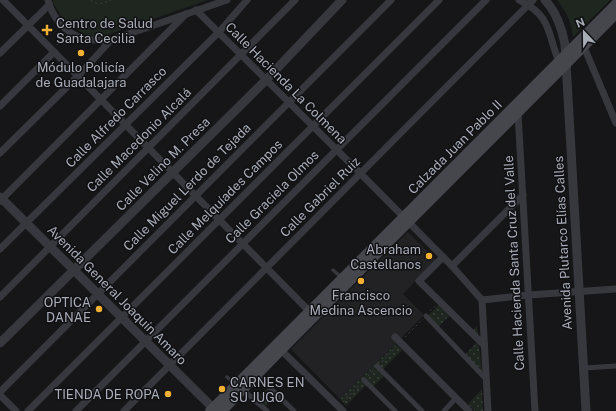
<svg xmlns="http://www.w3.org/2000/svg" width="616" height="411" viewBox="0 0 616 411" font-family="'Public Sans',sans-serif">
<style>
.built{fill:#222225}
.grass{fill:#1e261f}
.park{fill:url(#park-dots)}
.lines{fill:none;stroke-linecap:round;stroke-linejoin:round}
.path{stroke:#3d3f44;stroke-width:1;stroke-dasharray:2 3;stroke-linecap:butt}
.service{stroke:#37383d;stroke-width:3.5}
.pedestrian{stroke:#37383d;stroke-width:5}
.minor{stroke:#37383d;stroke-width:7}
.tertiary{stroke:#37383d;stroke-width:9}
.secondary{stroke:#45474d;stroke-width:10}
.poi-dot{fill:#f2b134;stroke:#111113;stroke-width:1.5}
.labels{text-anchor:middle;dominant-baseline:central;stroke-width:3;stroke-linejoin:round;paint-order:stroke}
.poi-label{font-size:13px;fill:#a8adb8;stroke:#111113;text-anchor:end}
.street-label{font-size:13px;fill:#a8adb8;stroke:#111113}
</style>
<defs>
<pattern id="park-dots" width="8" height="8" patternUnits="userSpaceOnUse"><rect width="8" height="8" fill="#1e261f"/><path d="M2 2h.1M6 6h.1" fill="none" stroke="#3c433d" stroke-width="1.8" stroke-linecap="round"/></pattern>
</defs>
<rect width="100%" height="100%" fill="#161618"/>
<polygon class="built" points="408,232 436,260 403,294 424,315 340,399 291,349"/>
<g class="grass">
<polygon points="53,0 208,0 104,36 87,36 65,22 53,3"/>
<path d="M557,0h53l-37,37c-1,-14 -7,-26 -16,-37z"/>
</g>
<g class="park">
<polygon points="439,304 450,315 438,327 428,316"/>
<polygon points="477,326 482,373 465,355 477,342 470,334"/>
<polygon points="396,344 402,350 382,370 386,374 372,388 367,384 346,406 340,399"/>
<polygon points="268,387 277,396 265,407 256,398"/>
<polygon points="482,389 483,411 475,411 468,404"/>
</g>
<g class="lines">
<g class="path">
<path d="M91,0c6,6 13,3 20,0"/>
<polyline points="57,45 66,36"/>
<polyline points="430,311 435,306"/>
<polyline points="405,337 423,319"/>
<polyline points="382,362 396,347"/>
<polyline points="368,376 374,370"/>
<polyline points="261,399 267,392"/>
<polyline points="343,402 360,384"/>
</g>
<g class="service">
<polyline points="333,270 341,277"/>
<polyline points="337,296 345,297 370,293"/>
<polyline points="227,377 235,384"/>
</g>
<g class="pedestrian">
<polyline points="426,316 485,378"/>
<polyline points="377,366 422,411"/>
<polyline points="584,368 616,366"/>
<polyline points="257,375 294,411"/>
<polyline points="364,380 395,411"/>
<polyline points="243,390 267,411"/>
<polyline points="444,411 456,398"/>
</g>
<g class="minor">
<polyline points="3,0 309,311"/>
<path d="M48,0c2,9 6,16 11,22 15,18 30,19 52,18l116,-40"/>
<path d="M519,0c34,16 28,35 41,64"/>
<polyline points="196,10 360,173 452,266 482,300 488,411"/>
<polyline points="584,47 616,123"/>
<polyline points="0,53 49,5"/>
<polyline points="0,106 54,52"/>
<polyline points="518,113 535,411"/>
<polyline points="0,153 78,76 111,40"/>
<polyline points="0,201 186,14"/>
<polyline points="0,249 219,32 247,0"/>
<polyline points="443,257 419,281 484,345"/>
<polyline points="452,266 523,195"/>
<polyline points="0,297 295,0"/>
<polyline points="482,300 528,295 616,289"/>
<polyline points="395,337 469,411"/>
<polyline points="281,350 343,411"/>
<polyline points="0,392 391,0"/>
<polyline points="0,395 16,411"/>
<polyline points="28,411 439,0"/>
<polyline points="76,411 486,0"/>
<polyline points="124,411 533,0"/>
</g>
<g class="tertiary">
<path d="M545,0c12,13 17,28 20,45l21,366"/>
<polyline points="0,197 216,411"/>
<polyline points="0,343 266,80 342,0"/>
</g>
<g class="secondary">
<polyline points="210,411 616,4"/>
<polyline points="222,411 281,350 616,14"/>
</g>
</g>
<g class="poi-dot">
<path d="M45 24h4v4h4v4h-4v4h-4v-4h-4v-4h4z"/>
<circle cx="81" cy="53" r="4"/>
<circle cx="429" cy="256" r="4"/>
<circle cx="361" cy="281" r="4"/>
<circle cx="99" cy="309" r="4"/>
<circle cx="222" cy="389" r="4"/>
<circle cx="168" cy="394" r="4"/>
</g>
<g class="labels">
<g class="poi-label">
<text x="56" y="23" text-anchor="start">Centro de Salud<tspan x="56" dy="15">Santa Cecilia</tspan></text>
<text x="81" y="67" text-anchor="middle">Módulo Policía<tspan x="81" dy="15">de Guadalajara</tspan></text>
<text x="421" y="249">Abraham<tspan x="421" dy="15">Castellanos</tspan></text>
<text x="361" y="295" text-anchor="middle">Francisco<tspan x="361" dy="15">Medina Ascencio</tspan></text>
<text x="91" y="302">OPTICA<tspan x="91" dy="15">DANAE</tspan></text>
<text x="230" y="382" text-anchor="start">CARNES EN<tspan x="230" dy="15">SU JUGO</tspan></text>
<text x="160" y="394">TIENDA DE ROPA</text>
</g>
<g class="street-label">
<text transform="translate(286 83) rotate(45)">Calle Hacienda La Colmena</text>
<text transform="translate(116 117) rotate(-45)">Calle Alfredo Carrasco</text>
<text transform="translate(139 140) rotate(-45)">Calle Macedonio Alcalá</text>
<text transform="translate(455 147) rotate(-45)">Calzada Juan Pablo II</text>
<text transform="translate(163 164) rotate(-45)">Calle Velino M. Presa</text>
<text transform="translate(187 187) rotate(-45)">Calle Miguel Lerdo de Tejada</text>
<text transform="translate(225 197) rotate(-45)">Calle Melquíades Campos</text>
<text transform="translate(272 197) rotate(-45)">Calle Graciela Olmos</text>
<text transform="translate(320 197) rotate(-45)">Calle Gabriel Ruiz</text>
<text transform="translate(563 243) rotate(-93)">Avenida Plutarco Elías Calles</text>
<text transform="translate(514 263) rotate(-93)">Calle Hacienda Santa Cruz del Valle</text>
<text transform="translate(117 295) rotate(45)">Avenida General Joaquín Amaro</text>
</g>
</g>
<g transform="translate(584 32) rotate(338)" stroke="#111113" stroke-width="3" paint-order="stroke">
<path d="M0-3L7 15L0 10L-7 15Z" fill="#a8adb8"/>
<text y="-6" font-size="11" font-weight="bold" text-anchor="middle" fill="#a8adb8">N</text>
</g>
</svg>
